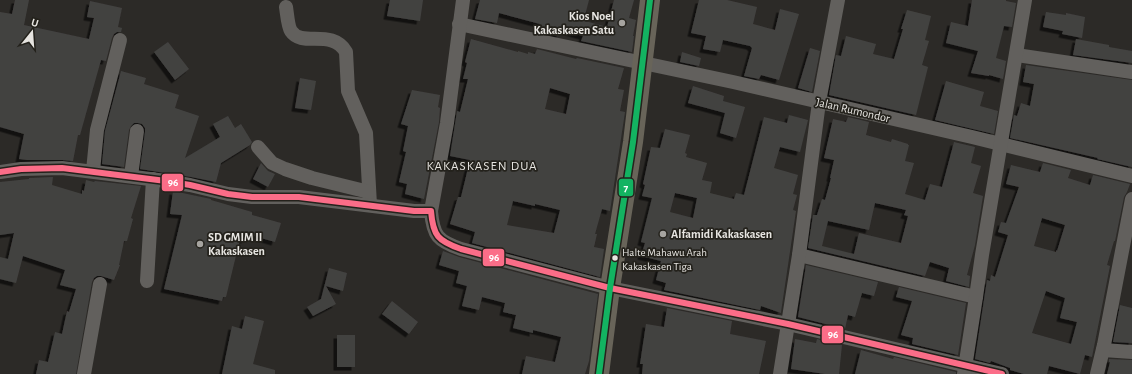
<svg xmlns="http://www.w3.org/2000/svg" width="1132" height="374" viewBox="0 0 1132 374" font-family="'Alegreya Sans',sans-serif">
<style>
.building{fill:#434241;fill-rule:evenodd;filter:url(#shadow)}
.lines{fill:none;stroke-linecap:round;stroke-linejoin:round}
.minor{stroke:#62605d;stroke-width:14}
.highway{stroke:#686459;stroke-width:20}
.bus-1-casing{stroke:#24221c;stroke-width:9}
.bus-2-casing{stroke:#24221c;stroke-width:9}
.bus-1{stroke:#fb6d88;stroke-width:6}
.bus-2{stroke:#13b361;stroke-width:6}
.poi-dot{fill:#a6a4a0;stroke:#24221c;stroke-width:1.5}
.bus-dot{fill:#e7e5e1;stroke:#24221c;stroke-width:1.5}
.labels{text-anchor:middle;dominant-baseline:central;stroke-width:3.5;stroke-linejoin:round;paint-order:stroke}
.bus-label{font-size:11px;fill:#e7e5e1;stroke:#24221c;text-anchor:start}
.poi-label{font-size:12px;font-weight:bold;fill:#e7e5e1;stroke:#24221c;text-anchor:start}
.street-label{font-size:12px;fill:#e7e5e1;stroke:#24221c}
.neighbourhood-label{font-size:13px;letter-spacing:1px;fill:#e7e5e1;stroke:#24221c}
.line-badge{stroke:#24221c;stroke-width:1.5}
.badge-label{font-size:11px;text-anchor:middle;font-weight:bold;fill:#fff}
</style>
<defs>
<filter id="shadow"><feDropShadow dx="-3.5" dy="3.5" stdDeviation="0" flood-color="#0009"/></filter>
</defs>
<rect width="100%" height="100%" fill="#2c2a27"/>
<g class="building">
<polygon points="15,0 29,0 24,25 89,39 94,18 87,17 90,1 122,8 118,27 122,28 121,32 117,32 114,34 112,38 106,61 101,60 80,135 78,135 73,161 62,160 27,160 19,159 24,134 0,127 0,12 12,14"/>
<polygon points="390,0 423,0 420,21 387,16"/>
<polygon points="480,0 589,0 584,19 585,19 585,21 607,27 614,0 634,0 629,18 636,20 633,36 634,36 632,52 581,41 583,36 561,30 559,36 538,32 540,24 499,13 497,23 475,19"/>
<polygon points="699,0 727,0 757,7 753,24 775,30 780,9 799,14 779,80 761,75 759,79 744,76 752,48 750,46 723,40 720,52 703,49 706,36 691,33"/>
<polygon points="972,0 1006,0 1006,1 1016,3 1012,27 1004,26 996,58 1006,61 1003,79 989,75 989,76 971,73 978,51 946,43 951,22 968,26"/>
<polygon points="907,10 931,16 925,40 929,41 922,65 928,67 916,115 829,95 836,55 841,56 846,36 876,44 873,54 894,59 903,29 901,29"/>
<polygon points="1046,12 1066,15 1066,13 1085,17 1082,38 1062,34 1063,31 1043,27"/>
<path d="M471,39l47,13v-1l10,3v-2l7,2 2,-5 39,10 1,-1 47,10 -6,21 6,1 -4,21 5,1 -15,99 -8,-2 -7,25h2l-3,13 10,2 -4,28 -128,-34 3,-11 -25,-8 8,-27h3l9,-37 -20,-4 7,-45 3,1 8,-33h-5l4,-16 -2,-1zM550,88l20,6 -4,20 -21,-5zM513,201l22,5v-2l25,6 -6,23 -47,-8z"/>
<polygon points="1076,39 1109,45 1109,47 1132,51 1132,63 1073,55"/>
<polygon points="168,42 189,69 175,80 154,52"/>
<polygon points="810,48 820,51 812,92 798,88"/>
<polygon points="682,52 701,58 699,66 680,62"/>
<polygon points="1026,65 1132,80 1132,167 1097,159 1098,158 1010,138 1014,115 1017,116 1021,103 1030,106 1034,84 1023,82"/>
<polygon points="121,71 146,78 144,84 179,95 175,108 199,116 185,158 220,137 213,124 228,116 235,128 241,124 252,142 250,145 221,163 216,182 191,177 140,169 145,132 145,128 142,124 138,123 134,123 131,126 129,130 124,167 102,164 105,131"/>
<polygon points="300,78 316,81 311,110 295,108"/>
<polygon points="946,81 984,92 980,106 998,111 994,134 935,120"/>
<polygon points="693,86 724,96 723,101 745,107 736,138 720,133 725,113 688,103"/>
<polygon points="412,90 440,95 438,107 440,108 439,122 424,199 405,194 407,184 399,182 406,152 403,151 408,126 401,124"/>
<path d="M789,115l19,5 -8,32 -20,-5 -6,21 24,7 -5,19 4,1 -4,15 3,1 -15,101v1l-20,-7 -1,4 -96,-20 2,-7 -10,-3 5,-19 -20,-5 4,-13 -4,-1 11,-44 -10,-2 3,-11 -2,-1 8,-37 9,1 5,-19 25,6 -5,18 2,1 -1,3 21,6 -5,17 10,2 -2,11 24,6 2,-6 8,2 20,-78 23,6zM675,193l22,5 -4,20 -23,-6z"/>
<path d="M848,117l21,5 -3,13 25,7 1,-3 16,5v1h1l-4,16 9,2 -9,31 20,6 5,-16 12,3 12,-45 21,5 -4,16 10,3 -8,27 10,3 -8,49 -8,30 3,1 -1,11 -23,-6 3,-13 -19,-6 -5,14 -117,-28 5,-33h4l5,-16 3,1 6,-22h-1l4,-18 -10,-2 9,-39 13,3zM875,203l31,7 -2,5 4,1 -7,27 -42,-10 -5,21 -32,-8 6,-25 41,9z"/>
<polygon points="261,163 268,171 275,174 268,187 253,179"/>
<path d="M1043,163l28,7 -3,8 22,7 3,-10 37,9 -3,8 -3,5 -9,44h-1l-7,24 3,1 -18,91 -7,-2 -5,19 -31,-8 -2,8h-23l-14,-4v-2l-19,-7 -1,2 -15,-4 12,-79 3,1 1,-6 4,2 13,-42 -10,-3 3,-10 5,1 13,-36 -13,-3 5,-19 29,7zM1042,218l23,7 -8,26 -1,-1v2l-22,-6zM1046,291l19,7 -5,20 17,4 -6,22 -39,-11z"/>
<polygon points="53,177 52,185 82,194 82,190 84,191 86,180 94,182 95,181 141,186 131,218 133,219 127,241 124,241 119,265 120,265 114,280 101,276 97,276 94,278 92,282 76,374 36,374 39,360 48,362 55,332 62,334 67,311 69,312 76,289 60,285 65,270 23,256 16,283 0,279 0,257 8,259 14,233 0,235 0,182 29,179 29,178"/>
<polygon points="173,191 211,199 211,200 252,212 252,215 281,223 275,242 247,234 245,240 240,239 226,297 223,297 222,301 164,289 182,215 170,214"/>
<polygon points="443,251 459,257 598,294 589,361 585,374 522,374 526,356 555,362 561,337 533,330 533,333 513,328 516,315 503,312 505,303 482,297 479,310 462,306 467,286 456,283 459,271 439,265"/>
<polygon points="806,265 878,282 874,296 862,293 855,317 848,315 845,329 798,317"/>
<polygon points="329,268 347,273 343,291 326,286 336,304 313,316 307,307 321,299"/>
<polygon points="899,287 966,303 958,355 912,344 913,338 901,335 912,301 896,297"/>
<polygon points="392,301 418,322 409,334 382,314"/>
<polygon points="1120,305 1132,308 1132,343 1113,342"/>
<polygon points="667,308 732,321 730,334 766,341 759,374 642,374 643,364 640,364 646,324 664,327"/>
<polygon points="245,316 264,321 253,364 275,370 275,374 222,374 232,326 242,329"/>
<rect x="337" y="335" width="18" height="32"/>
<polygon points="795,339 816,343 817,339 842,345 839,374 825,374 791,369"/>
<polygon points="861,350 893,359 894,357 956,372 956,374 855,374"/>
<polygon points="1109,359 1132,360 1132,374 1107,374 1110,362 1109,362"/>
</g>
<g class="lines">
<g class="minor">
<path d="M286,7c1,6 2,20 5,24 11,17 41,-3 55,21l2,39 18,42 4,72"/>
<polyline points="459,24 733,82 972,137 1132,176"/>
<polyline points="1016,55 1132,72"/>
<polyline points="258,147 272,163 285,169 312,178 369,192"/>
<polyline points="93,171 97,130 120,40"/>
<path d="M0,172l21,-3 41,-1 104,13 24,4 38,9 24,3h47l115,14h17c2,25 7,30 30,38l149,39 178,36 214,50"/>
<polyline points="131,176 137,131"/>
<polyline points="431,211 447,123 463,0"/>
<polyline points="799,255 976,297"/>
<polyline points="147,281 153,179"/>
<polyline points="1103,350 1132,352"/>
<polyline points="84,374 100,284"/>
<polyline points="780,374 799,255 819,102 838,0"/>
<polyline points="964,374 976,297 982,255 1025,0"/>
<polyline points="1097,374 1104,345 1132,199"/>
</g>
<polyline class="highway" points="599,374 610,288 633,142 650,0"/>
<g class="bus-1-casing">
<path id="bus-1" d="M0,172l21,-3 41,-1 104,13 24,4 38,9 24,3h47l115,14h17c2,25 7,30 30,38l149,39 178,36 214,50"/>
</g>
<g class="bus-2-casing">
<polyline id="bus-2" points="599,374 610,288 633,142 650,0"/>
</g>
<use href="#bus-1" class="bus-1"/>
<use href="#bus-2" class="bus-2"/>
</g>
<g class="poi-dot">
<circle cx="622" cy="23" r="4"/>
<circle cx="663" cy="234" r="4"/>
<circle cx="200" cy="244" r="4"/>
</g>
<circle class="bus-dot" cx="615" cy="258" r="3.5"/>
<g class="labels">
<g class="bus-label">
<text x="622" y="252">Halte Mahawu Arah<tspan x="622" dy="14">Kakaskasen Tiga</tspan></text>
</g>
<g class="poi-label">
<text x="614" y="16" text-anchor="end">Kios Noel<tspan x="614" dy="14">Kakaskasen Satu</tspan></text>
<text x="671" y="234">Alfamidi Kakaskasen</text>
<text x="208" y="237">SD GMIM II<tspan x="208" dy="14">Kakaskasen</tspan></text>
</g>
<g class="street-label">
<text transform="translate(853 110) rotate(13)">Jalan Rumondor</text>
</g>
<g class="neighbourhood-label">
<text x="482" y="166">KAKASKASEN DUA</text>
</g>
</g>
<g class="line-badge">
<rect x="161" y="173" width="23" height="19" rx="4" fill="#fb6d88"/>
<rect x="618" y="178" width="16" height="19" rx="4" fill="#13b361"/>
<rect x="482" y="248" width="23" height="19" rx="4" fill="#fb6d88"/>
<rect x="821" y="325" width="23" height="19" rx="4" fill="#fb6d88"/>
</g>
<g class="badge-label">
<text x="173" y="186">96</text>
<text x="626" y="191">7</text>
<text x="494" y="261">96</text>
<text x="833" y="338">96</text>
</g>
<g transform="translate(32 32) rotate(17)" stroke="#24221c" stroke-width="3" paint-order="stroke">
<path d="M0-3L7 15L0 10L-7 15Z" fill="#e7e5e1"/>
<text y="-6" font-size="11" font-weight="bold" text-anchor="middle" fill="#e7e5e1">U</text>
</g>
</svg>
